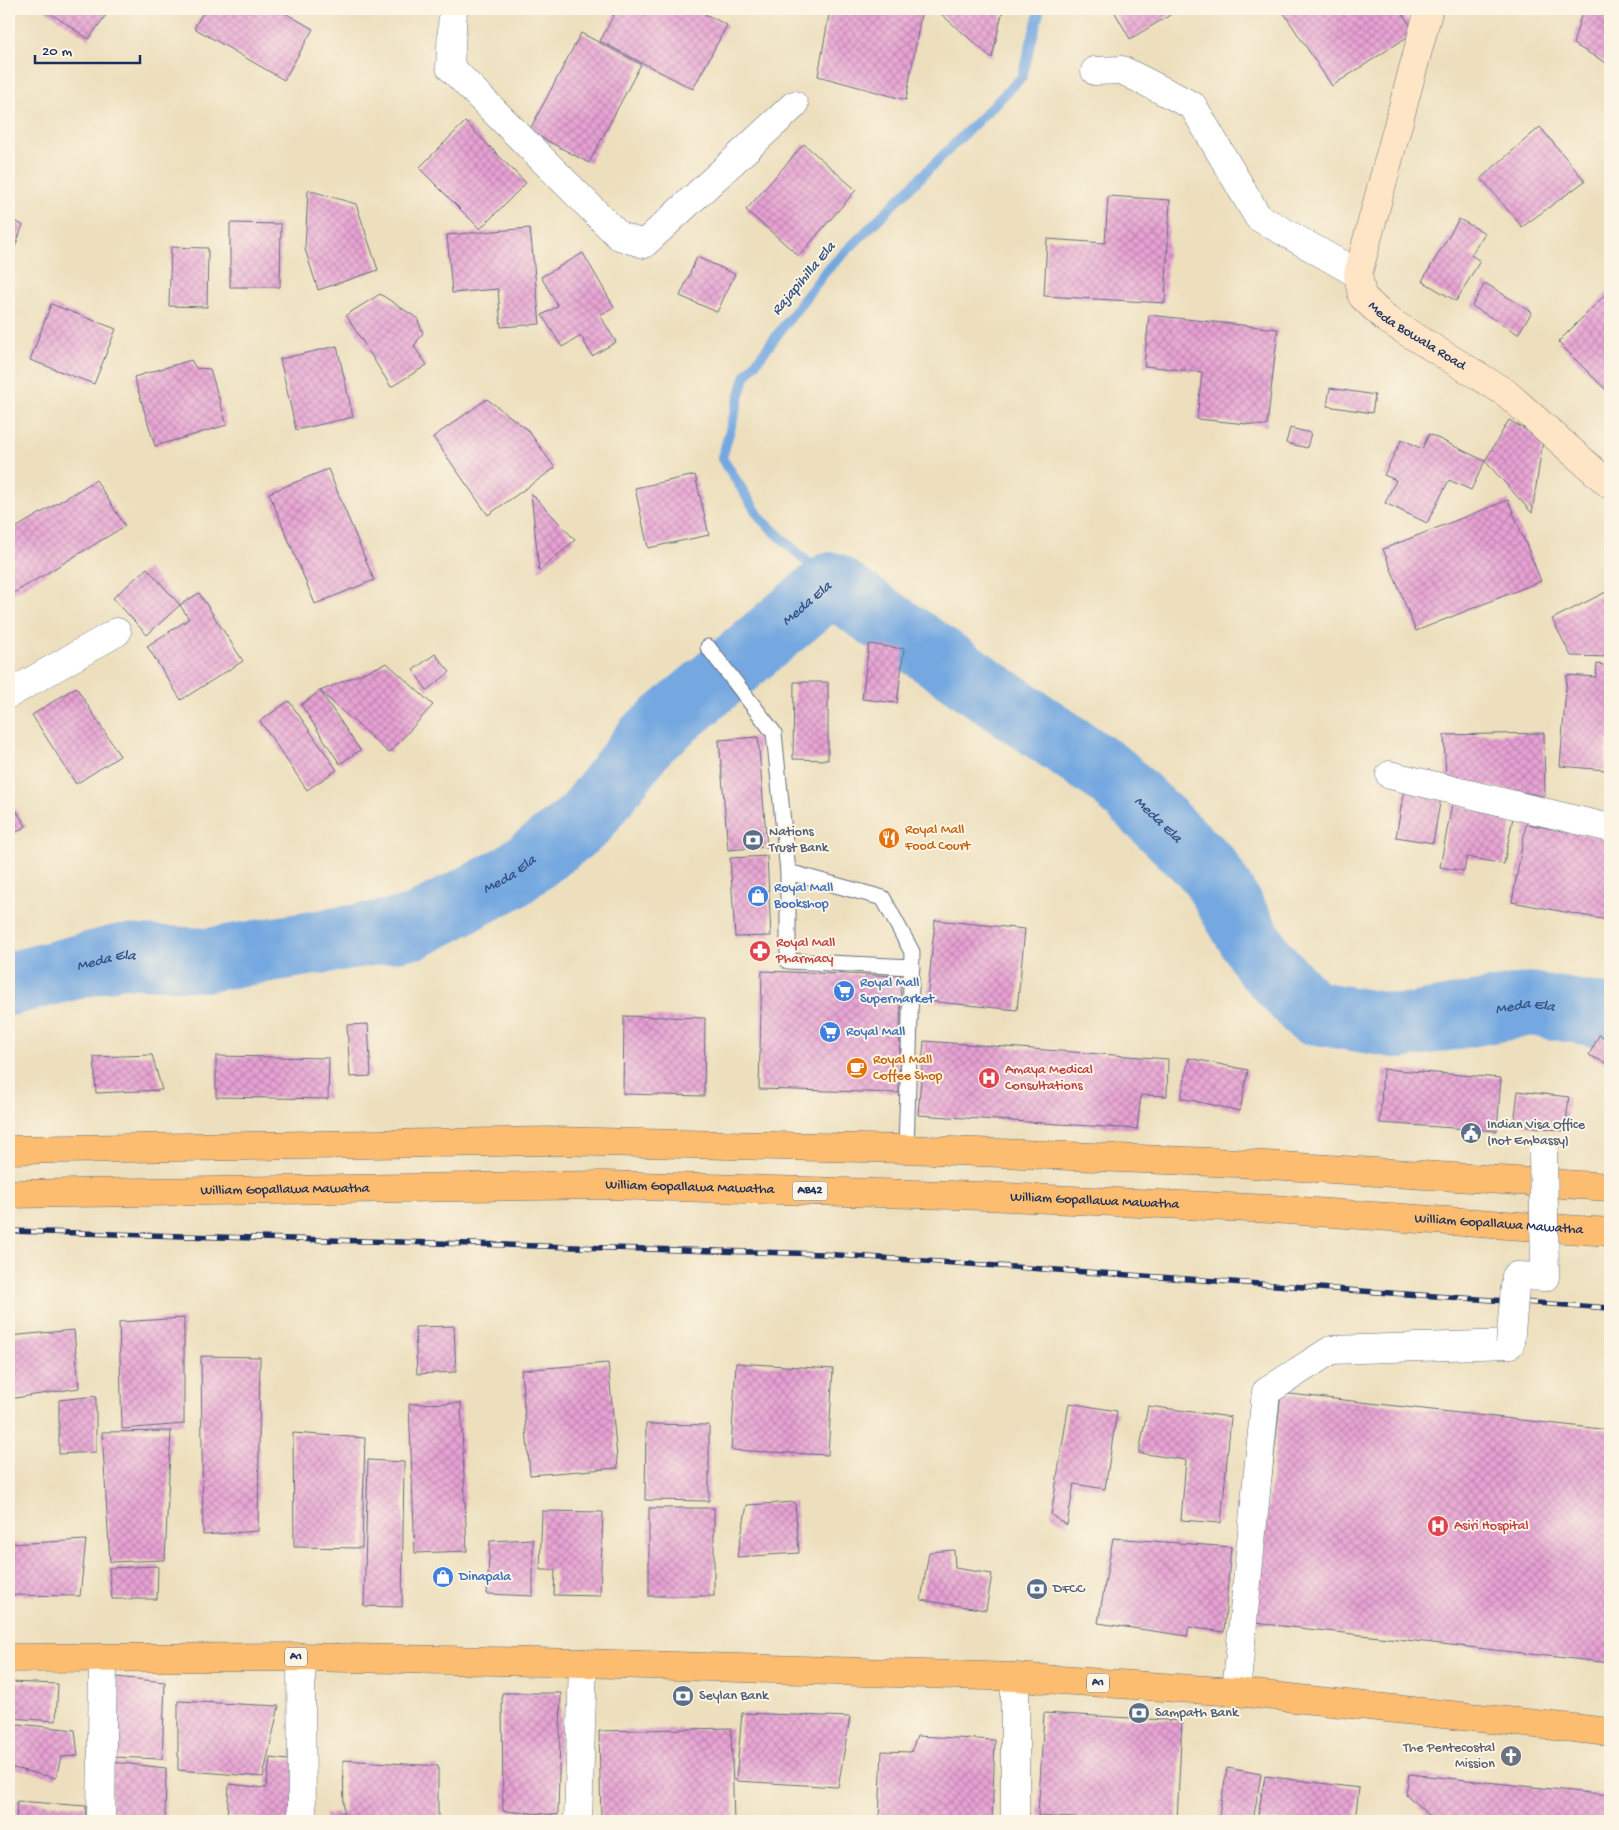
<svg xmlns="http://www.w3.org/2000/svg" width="1619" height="1830" viewBox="0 0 1619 1830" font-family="'Gochi Hand',sans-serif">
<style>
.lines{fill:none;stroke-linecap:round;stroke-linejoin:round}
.stream{stroke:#74a8e0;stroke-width:10}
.river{stroke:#74a8e0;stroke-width:64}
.building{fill:url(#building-cross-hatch)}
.lane-casing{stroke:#646d7f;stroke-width:17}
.street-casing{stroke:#646d7f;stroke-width:29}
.secondary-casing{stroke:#646d7f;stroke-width:29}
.primary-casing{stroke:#646d7f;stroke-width:29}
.highway-casing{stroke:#646d7f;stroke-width:29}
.lane{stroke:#fff;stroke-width:15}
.street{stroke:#fff;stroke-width:28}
.secondary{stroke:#fee5c5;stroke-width:28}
.primary{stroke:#fcbd6f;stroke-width:28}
.highway{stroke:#fcbd6f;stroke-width:28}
.rail-casing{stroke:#1b2f5e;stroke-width:5.5}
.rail{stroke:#fcf5e5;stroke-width:4;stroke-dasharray:11;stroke-linecap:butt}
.street-bridge-casing{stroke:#646d7f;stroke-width:29;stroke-linecap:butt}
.street-bridge{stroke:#fff;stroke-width:28}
.labels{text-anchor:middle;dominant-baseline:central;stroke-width:4;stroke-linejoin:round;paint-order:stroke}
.shield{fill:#fcf5e5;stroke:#5e6a86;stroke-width:1}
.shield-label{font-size:12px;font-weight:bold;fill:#1b2f5e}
.street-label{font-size:14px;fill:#1b2f5e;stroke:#fcf5e5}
.food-label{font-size:14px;fill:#c56008;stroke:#fcf5e5;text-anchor:start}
.service-label{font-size:14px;fill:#4e5e75;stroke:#fcf5e5;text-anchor:start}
.shop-label{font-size:14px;fill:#366cbe;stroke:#fcf5e5;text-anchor:start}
.health-label{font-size:14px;fill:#be3a42;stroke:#fcf5e5;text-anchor:start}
.worship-label{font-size:14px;fill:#5b616d;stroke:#fcf5e5;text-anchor:end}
.water-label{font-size:15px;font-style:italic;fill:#365385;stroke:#fcf5e5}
</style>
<defs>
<pattern id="building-cross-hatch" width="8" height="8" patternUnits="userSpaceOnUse" patternTransform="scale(1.25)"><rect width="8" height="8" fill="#e8a1d3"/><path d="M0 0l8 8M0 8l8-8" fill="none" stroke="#bb84ae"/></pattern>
</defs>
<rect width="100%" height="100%" fill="#fcf5e5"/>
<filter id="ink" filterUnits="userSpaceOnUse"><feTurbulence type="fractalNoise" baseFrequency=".02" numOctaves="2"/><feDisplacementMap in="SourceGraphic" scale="10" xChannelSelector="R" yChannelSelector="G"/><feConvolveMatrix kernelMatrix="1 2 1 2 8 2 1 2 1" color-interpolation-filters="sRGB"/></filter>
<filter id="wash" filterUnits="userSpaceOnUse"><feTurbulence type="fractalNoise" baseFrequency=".0096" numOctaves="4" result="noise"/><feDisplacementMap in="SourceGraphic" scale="20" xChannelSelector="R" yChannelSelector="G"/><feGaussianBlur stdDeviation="1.12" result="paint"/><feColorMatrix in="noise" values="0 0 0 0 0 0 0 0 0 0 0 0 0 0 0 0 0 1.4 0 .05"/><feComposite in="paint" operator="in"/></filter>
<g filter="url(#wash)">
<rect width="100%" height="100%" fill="#eddfbd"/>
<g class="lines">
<polyline class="stream" points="831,584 761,519 722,458 745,377 825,272 1022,77 1040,9"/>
<path class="river" id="s1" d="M9,984l112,-28 86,4 207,-33 98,-51 72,-55 63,-82 184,-155 281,192 97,94 54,91 47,51 91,15 130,-23 79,13"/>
</g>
<g id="blocks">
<g class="building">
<polygon points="44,9 110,9 89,39"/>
<polygon points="205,9 278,9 313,29 284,80 194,28"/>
<polygon points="617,9 708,9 705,14 727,25 693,89 600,41"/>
<polygon points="830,9 922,9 906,100 818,76"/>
<polygon points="942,9 1003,9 992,58 941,14"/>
<polygon points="1113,9 1180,9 1130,39"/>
<polygon points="1281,9 1399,9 1415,32 1332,86"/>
<polygon points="1583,9 1610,9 1610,65 1573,44"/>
<polygon points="581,33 641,64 589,163 529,131"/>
<polygon points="465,122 526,183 480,229 419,168"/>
<polygon points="1540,127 1585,181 1522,227 1481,178"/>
<polygon points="804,144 856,190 799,256 746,210"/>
<polygon points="308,190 356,204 378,270 318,290 305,249"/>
<polygon points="1108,196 1170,200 1165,303 1044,296 1047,239 1105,243"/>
<polygon points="9,219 23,225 9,263"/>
<polygon points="1459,219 1485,233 1471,255 1480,261 1456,301 1422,281"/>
<polygon points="230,223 281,224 280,287 230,287"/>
<polygon points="530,228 540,324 501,327 498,289 452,293 447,235"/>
<polygon points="171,247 208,248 207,307 169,306"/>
<polygon points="583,253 614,307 600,315 616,342 592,356 581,336 562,347 542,315 558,306 541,277"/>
<polygon points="697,257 735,274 717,312 680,296"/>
<polygon points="1485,283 1532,312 1518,334 1472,306"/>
<polygon points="1610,290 1610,394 1558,342"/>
<polygon points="380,294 417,318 423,333 414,346 427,365 391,387 346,315"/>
<polygon points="51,304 116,329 94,384 30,360"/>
<polygon points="1149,315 1278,329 1267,426 1197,419 1202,372 1144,366"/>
<polygon points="337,346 353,417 296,430 280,359"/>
<polygon points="191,360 196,368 210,369 227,425 155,446 134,377"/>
<polygon points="1330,388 1375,395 1372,413 1327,406"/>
<polygon points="487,399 528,430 555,468 488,515 433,437"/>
<polygon points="1509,420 1543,440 1532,513 1485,461"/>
<polygon points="1290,428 1311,433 1307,448 1286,443"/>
<polygon points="1429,434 1485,461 1471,490 1449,480 1427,523 1385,503 1396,480 1384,475 1402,439 1422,449"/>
<polygon points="328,469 374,580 315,604 269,493"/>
<polygon points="695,475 709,535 648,548 635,488"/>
<polygon points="96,480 125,526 9,596 9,532"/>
<polygon points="531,493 575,540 539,571"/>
<polygon points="1508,500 1541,581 1416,631 1383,549"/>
<polygon points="147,568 180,605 147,635 113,598"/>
<polygon points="1610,590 1610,657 1571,656 1552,619"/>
<polygon points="199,593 243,661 181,700 147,646 189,619 180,605"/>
<polygon points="869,644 904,649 897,703 862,699"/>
<polygon points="435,654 450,672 427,690 413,670"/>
<polygon points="387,663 433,705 389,753 320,691 360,750 340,764 301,705 320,691"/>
<polygon points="1597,664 1610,666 1610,741 1607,741 1605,770 1560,766 1567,675 1596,677"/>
<polygon points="794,682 828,682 828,760 793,759"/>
<polygon points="76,687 120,756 76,784 32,715"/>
<polygon points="289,701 337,770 307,790 260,721"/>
<polygon points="1544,733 1545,796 1446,779 1444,735"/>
<polygon points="758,737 767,847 728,850 719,740"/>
<polygon points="1404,790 1441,797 1433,843 1396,837"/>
<polygon points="9,799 26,826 9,837"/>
<polygon points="1452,804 1513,817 1504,864 1467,857 1464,871 1440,867"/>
<polygon points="1526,824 1610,839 1610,899 1607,920 1512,902"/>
<polygon points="767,856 771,936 735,937 730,858"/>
<polygon points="935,920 1025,929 1017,1010 927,1001"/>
<polygon points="762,971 901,976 899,1093 759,1089"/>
<polygon points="624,1016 705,1018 704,1096 623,1094"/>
<polygon points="368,1024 371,1076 350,1077 347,1025"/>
<polygon points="1599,1035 1610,1040 1610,1065 1589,1055"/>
<polygon points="924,1041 1168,1059 1167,1096 1141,1095 1137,1129 918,1115"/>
<polygon points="152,1055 162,1090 96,1093 94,1057"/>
<polygon points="216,1056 329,1058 328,1099 216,1097"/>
<polygon points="1189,1058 1248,1070 1240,1111 1181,1098"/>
<polygon points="1383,1069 1501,1078 1497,1131 1380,1123"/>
<polygon points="1518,1091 1569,1097 1565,1131 1514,1124"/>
<polygon points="184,1318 184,1424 122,1429 119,1322"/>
<polygon points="454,1326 456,1372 417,1374 415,1327"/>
<polygon points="74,1330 79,1388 9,1399 9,1336"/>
<polygon points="201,1356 260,1357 258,1531 203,1535"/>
<polygon points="608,1363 618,1468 530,1475 521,1370"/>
<polygon points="736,1363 833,1369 828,1455 731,1450"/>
<polygon points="1281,1393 1610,1430 1610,1663 1255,1623"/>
<polygon points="96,1396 96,1452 59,1454 59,1400"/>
<polygon points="461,1403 467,1551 415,1553 409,1404"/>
<polygon points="1069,1403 1117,1411 1105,1489 1074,1484 1067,1525 1051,1515"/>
<polygon points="1148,1406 1231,1417 1221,1523 1181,1520 1186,1460 1139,1453"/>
<polygon points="646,1424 709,1425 709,1501 645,1500"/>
<polygon points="171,1431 165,1560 110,1562 102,1432"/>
<polygon points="293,1433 365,1438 362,1548 294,1547"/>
<polygon points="368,1460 404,1462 402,1607 364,1606"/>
<polygon points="795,1502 799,1553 737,1557 747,1505"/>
<rect x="649" y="1508" width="65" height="88"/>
<polygon points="542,1511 603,1512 600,1596 554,1595 555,1570 540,1570"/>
<polygon points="1113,1538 1231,1547 1224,1632 1189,1627 1187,1636 1098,1623"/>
<polygon points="533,1539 533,1596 487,1594 490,1541"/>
<polygon points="86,1540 80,1596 9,1595 9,1544"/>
<polygon points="954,1550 955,1568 992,1574 986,1610 921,1600 929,1552"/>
<polygon points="158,1566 157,1599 112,1599 109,1568"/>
<polygon points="116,1677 165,1682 162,1759 113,1757"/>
<polygon points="9,1682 58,1684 56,1721 9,1718"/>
<polygon points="502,1693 561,1693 558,1815 503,1811"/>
<polygon points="178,1701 279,1706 263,1777 178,1770"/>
<polygon points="742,1713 850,1717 838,1787 736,1781"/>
<polygon points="1044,1713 1182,1721 1177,1821 1126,1821 1038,1816"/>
<polygon points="10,1723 75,1730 78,1756 61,1757 56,1778 9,1767"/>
<polygon points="731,1728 734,1821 601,1821 599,1731"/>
<polygon points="917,1736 995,1740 992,1821 879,1821 882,1751 911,1752"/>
<polygon points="270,1758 297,1761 293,1821 227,1817 229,1784 266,1788"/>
<polygon points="343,1760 438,1766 438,1821 325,1821 325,1814 344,1813"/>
<polygon points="112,1762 166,1768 165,1821 111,1821"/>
<polygon points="1227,1768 1261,1774 1253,1821 1218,1821"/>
<polygon points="1409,1774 1610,1795 1610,1821 1434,1821 1406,1794"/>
<polygon points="1265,1776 1359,1788 1355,1821 1257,1821"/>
<polygon points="17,1801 86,1806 85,1821 16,1821"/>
</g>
</g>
</g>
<g filter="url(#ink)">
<use href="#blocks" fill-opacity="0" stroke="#646d7f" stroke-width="1"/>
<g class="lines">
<g class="lane-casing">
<g id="lane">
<polyline points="708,647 774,733 788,872 883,898 912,952 906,1149"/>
<polyline points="788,872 788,961 912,967"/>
</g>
</g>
<g class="street-casing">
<g id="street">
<polyline points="453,9 450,67 619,236 644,244 794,105"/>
<polyline points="1095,71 1122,70 1193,106 1258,217 1358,274"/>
<polyline points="9,694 117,632"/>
<polyline points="1390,775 1610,828"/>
<polyline points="301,1657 302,1821"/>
<polyline points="1015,1677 1015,1821"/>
<polyline points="1236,1692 1266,1392 1331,1350 1510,1344"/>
<polyline points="101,1821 103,1659"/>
<polyline points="578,1821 583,1663"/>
</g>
</g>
<g class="secondary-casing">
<g id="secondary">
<path id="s2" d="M1429,9l-71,265 4,22 24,23 120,74 104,92"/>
</g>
</g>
<g class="primary-casing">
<g id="primary">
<polyline points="9,1150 554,1141 906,1149 1236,1163 1610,1187"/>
<path id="s3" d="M9,1194l594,-9 381,11 288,13 338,23"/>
</g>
</g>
<g class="highway-casing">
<polyline id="highway" points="9,1658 301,1657 583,1663 1015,1677 1236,1692 1610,1732"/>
</g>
<use href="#lane" class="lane"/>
<use href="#street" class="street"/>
<use href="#secondary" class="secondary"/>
<use href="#primary" class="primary"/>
<use href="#highway" class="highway"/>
<g class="rail-casing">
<polyline id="rail" points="9,1231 823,1254 1610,1308"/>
</g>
<use href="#rail" class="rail"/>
<g class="street-bridge-casing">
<polyline id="street-bridge" points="1510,1344 1516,1276 1545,1277 1543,1152"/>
</g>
<use href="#street-bridge" class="street-bridge"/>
</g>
</g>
<defs>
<g id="restaurant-disc" transform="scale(1.125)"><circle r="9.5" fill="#e8710a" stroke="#fcf5e5"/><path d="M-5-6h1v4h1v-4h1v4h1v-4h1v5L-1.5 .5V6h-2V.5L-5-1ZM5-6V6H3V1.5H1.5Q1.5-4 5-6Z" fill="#fff"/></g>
<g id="bank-disc" transform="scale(1.125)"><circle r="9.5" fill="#5c6f8a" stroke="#fcf5e5"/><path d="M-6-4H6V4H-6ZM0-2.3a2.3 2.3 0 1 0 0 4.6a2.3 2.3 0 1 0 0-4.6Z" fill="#fff"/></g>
<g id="shop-disc" transform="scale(1.125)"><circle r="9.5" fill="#3f7fe0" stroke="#fcf5e5"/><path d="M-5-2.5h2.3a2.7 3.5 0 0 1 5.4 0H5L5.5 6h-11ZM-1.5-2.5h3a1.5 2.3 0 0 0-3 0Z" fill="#fff"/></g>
<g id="pharmacy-disc" transform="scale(1.125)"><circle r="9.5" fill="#e0444e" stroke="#fcf5e5"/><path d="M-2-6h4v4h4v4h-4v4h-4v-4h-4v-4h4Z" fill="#fff"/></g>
<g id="supermarket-disc" transform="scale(1.125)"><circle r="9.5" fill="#3f7fe0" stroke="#fcf5e5"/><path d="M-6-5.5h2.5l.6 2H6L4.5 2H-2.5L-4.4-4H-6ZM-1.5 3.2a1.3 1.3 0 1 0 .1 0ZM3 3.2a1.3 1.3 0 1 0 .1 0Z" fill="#fff"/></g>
<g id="cafe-disc" transform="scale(1.125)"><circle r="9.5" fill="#e8710a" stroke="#fcf5e5"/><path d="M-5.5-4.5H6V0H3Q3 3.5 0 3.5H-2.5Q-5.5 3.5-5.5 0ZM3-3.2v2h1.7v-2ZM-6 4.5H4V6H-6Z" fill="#fff"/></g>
<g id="hospital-disc" transform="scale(1.125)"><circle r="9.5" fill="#e0444e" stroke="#fcf5e5"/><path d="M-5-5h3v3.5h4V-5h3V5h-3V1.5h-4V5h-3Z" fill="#fff"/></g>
<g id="civic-disc" transform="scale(1.125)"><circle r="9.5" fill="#5c6f8a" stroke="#fcf5e5"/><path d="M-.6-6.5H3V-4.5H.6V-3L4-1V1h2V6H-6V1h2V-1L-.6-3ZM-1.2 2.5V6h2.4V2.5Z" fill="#fff"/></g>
<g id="church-disc" transform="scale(1.125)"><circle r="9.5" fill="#6b7280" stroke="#fcf5e5"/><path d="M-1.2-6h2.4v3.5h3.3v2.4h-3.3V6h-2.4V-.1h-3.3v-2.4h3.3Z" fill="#fff"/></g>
</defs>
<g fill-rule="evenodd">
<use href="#restaurant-disc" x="889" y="838"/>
<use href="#bank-disc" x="753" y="840"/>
<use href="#shop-disc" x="758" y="896"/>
<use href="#pharmacy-disc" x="760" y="951"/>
<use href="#supermarket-disc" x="844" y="991"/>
<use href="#supermarket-disc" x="830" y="1032"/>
<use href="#cafe-disc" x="857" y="1068"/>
<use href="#hospital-disc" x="989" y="1078"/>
<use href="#civic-disc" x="1471" y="1133"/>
<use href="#hospital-disc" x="1438" y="1526"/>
<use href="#shop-disc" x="443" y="1577"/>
<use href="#bank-disc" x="1037" y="1589"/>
<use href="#bank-disc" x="683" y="1696"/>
<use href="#bank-disc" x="1139" y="1713"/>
<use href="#church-disc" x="1511" y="1756"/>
</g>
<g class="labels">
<g class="shield">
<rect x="792.5" y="1181.5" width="35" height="19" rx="4"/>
<rect x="285" y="1647.5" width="22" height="19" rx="4"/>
<rect x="1087" y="1673.5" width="22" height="19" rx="4"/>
</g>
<g class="shield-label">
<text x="810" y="1191">AB42</text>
<text x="296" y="1657">A1</text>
<text x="1098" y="1683">A1</text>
</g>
<g class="street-label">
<text stroke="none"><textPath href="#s2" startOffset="365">Meda Bowala Road</textPath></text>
<text stroke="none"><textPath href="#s3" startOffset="681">William Gopallawa Mawatha</textPath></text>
<text stroke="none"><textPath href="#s3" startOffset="276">William Gopallawa Mawatha</textPath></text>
<text stroke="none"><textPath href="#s3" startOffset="1086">William Gopallawa Mawatha</textPath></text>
<text stroke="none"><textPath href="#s3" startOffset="1491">William Gopallawa Mawatha</textPath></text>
</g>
<g class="food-label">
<text x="905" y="830">Royal Mall<tspan x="905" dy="16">Food Court</tspan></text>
<text x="873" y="1060">Royal Mall<tspan x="873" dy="16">Coffee Shop</tspan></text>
</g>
<g class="service-label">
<text x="769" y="832">Nations<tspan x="769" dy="16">Trust Bank</tspan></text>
<text x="1487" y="1125">Indian Visa Office<tspan x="1487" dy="16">(not Embassy)</tspan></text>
<text x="1053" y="1589">DFCC</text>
<text x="699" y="1696">Seylan Bank</text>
<text x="1155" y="1713">Sampath Bank</text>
</g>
<g class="shop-label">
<text x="774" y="888">Royal Mall<tspan x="774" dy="16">Bookshop</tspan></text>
<text x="860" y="983">Royal Mall<tspan x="860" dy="16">Supermarket</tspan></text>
<text x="846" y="1032">Royal Mall</text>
<text x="459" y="1577">Dinapala</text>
</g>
<g class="health-label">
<text x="776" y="943">Royal Mall<tspan x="776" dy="16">Pharmacy</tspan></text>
<text x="1005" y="1070">Amaya Medical<tspan x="1005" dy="16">Consultations</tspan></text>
<text x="1454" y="1526">Asiri Hospital</text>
</g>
<g class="worship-label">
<text x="1495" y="1748">The Pentecostal<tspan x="1495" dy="16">Mission</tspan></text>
</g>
<g class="water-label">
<text transform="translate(804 279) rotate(-50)">Rajapihilla Ela</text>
<text stroke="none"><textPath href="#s1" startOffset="925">Meda Ela</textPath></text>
<text stroke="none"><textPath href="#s1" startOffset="1360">Meda Ela</textPath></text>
<text stroke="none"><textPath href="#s1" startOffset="520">Meda Ela</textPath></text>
<text stroke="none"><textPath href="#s1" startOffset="100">Meda Ela</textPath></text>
<text stroke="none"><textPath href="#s1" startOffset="1825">Meda Ela</textPath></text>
</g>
</g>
<rect width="1619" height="1830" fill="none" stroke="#fcf5e5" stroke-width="30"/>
<path d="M35 55v8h105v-8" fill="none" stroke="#1b2f5e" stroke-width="2.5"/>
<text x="42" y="55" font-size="15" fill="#1b2f5e" stroke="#fcf5e5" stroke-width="4" paint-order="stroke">20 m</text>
</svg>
